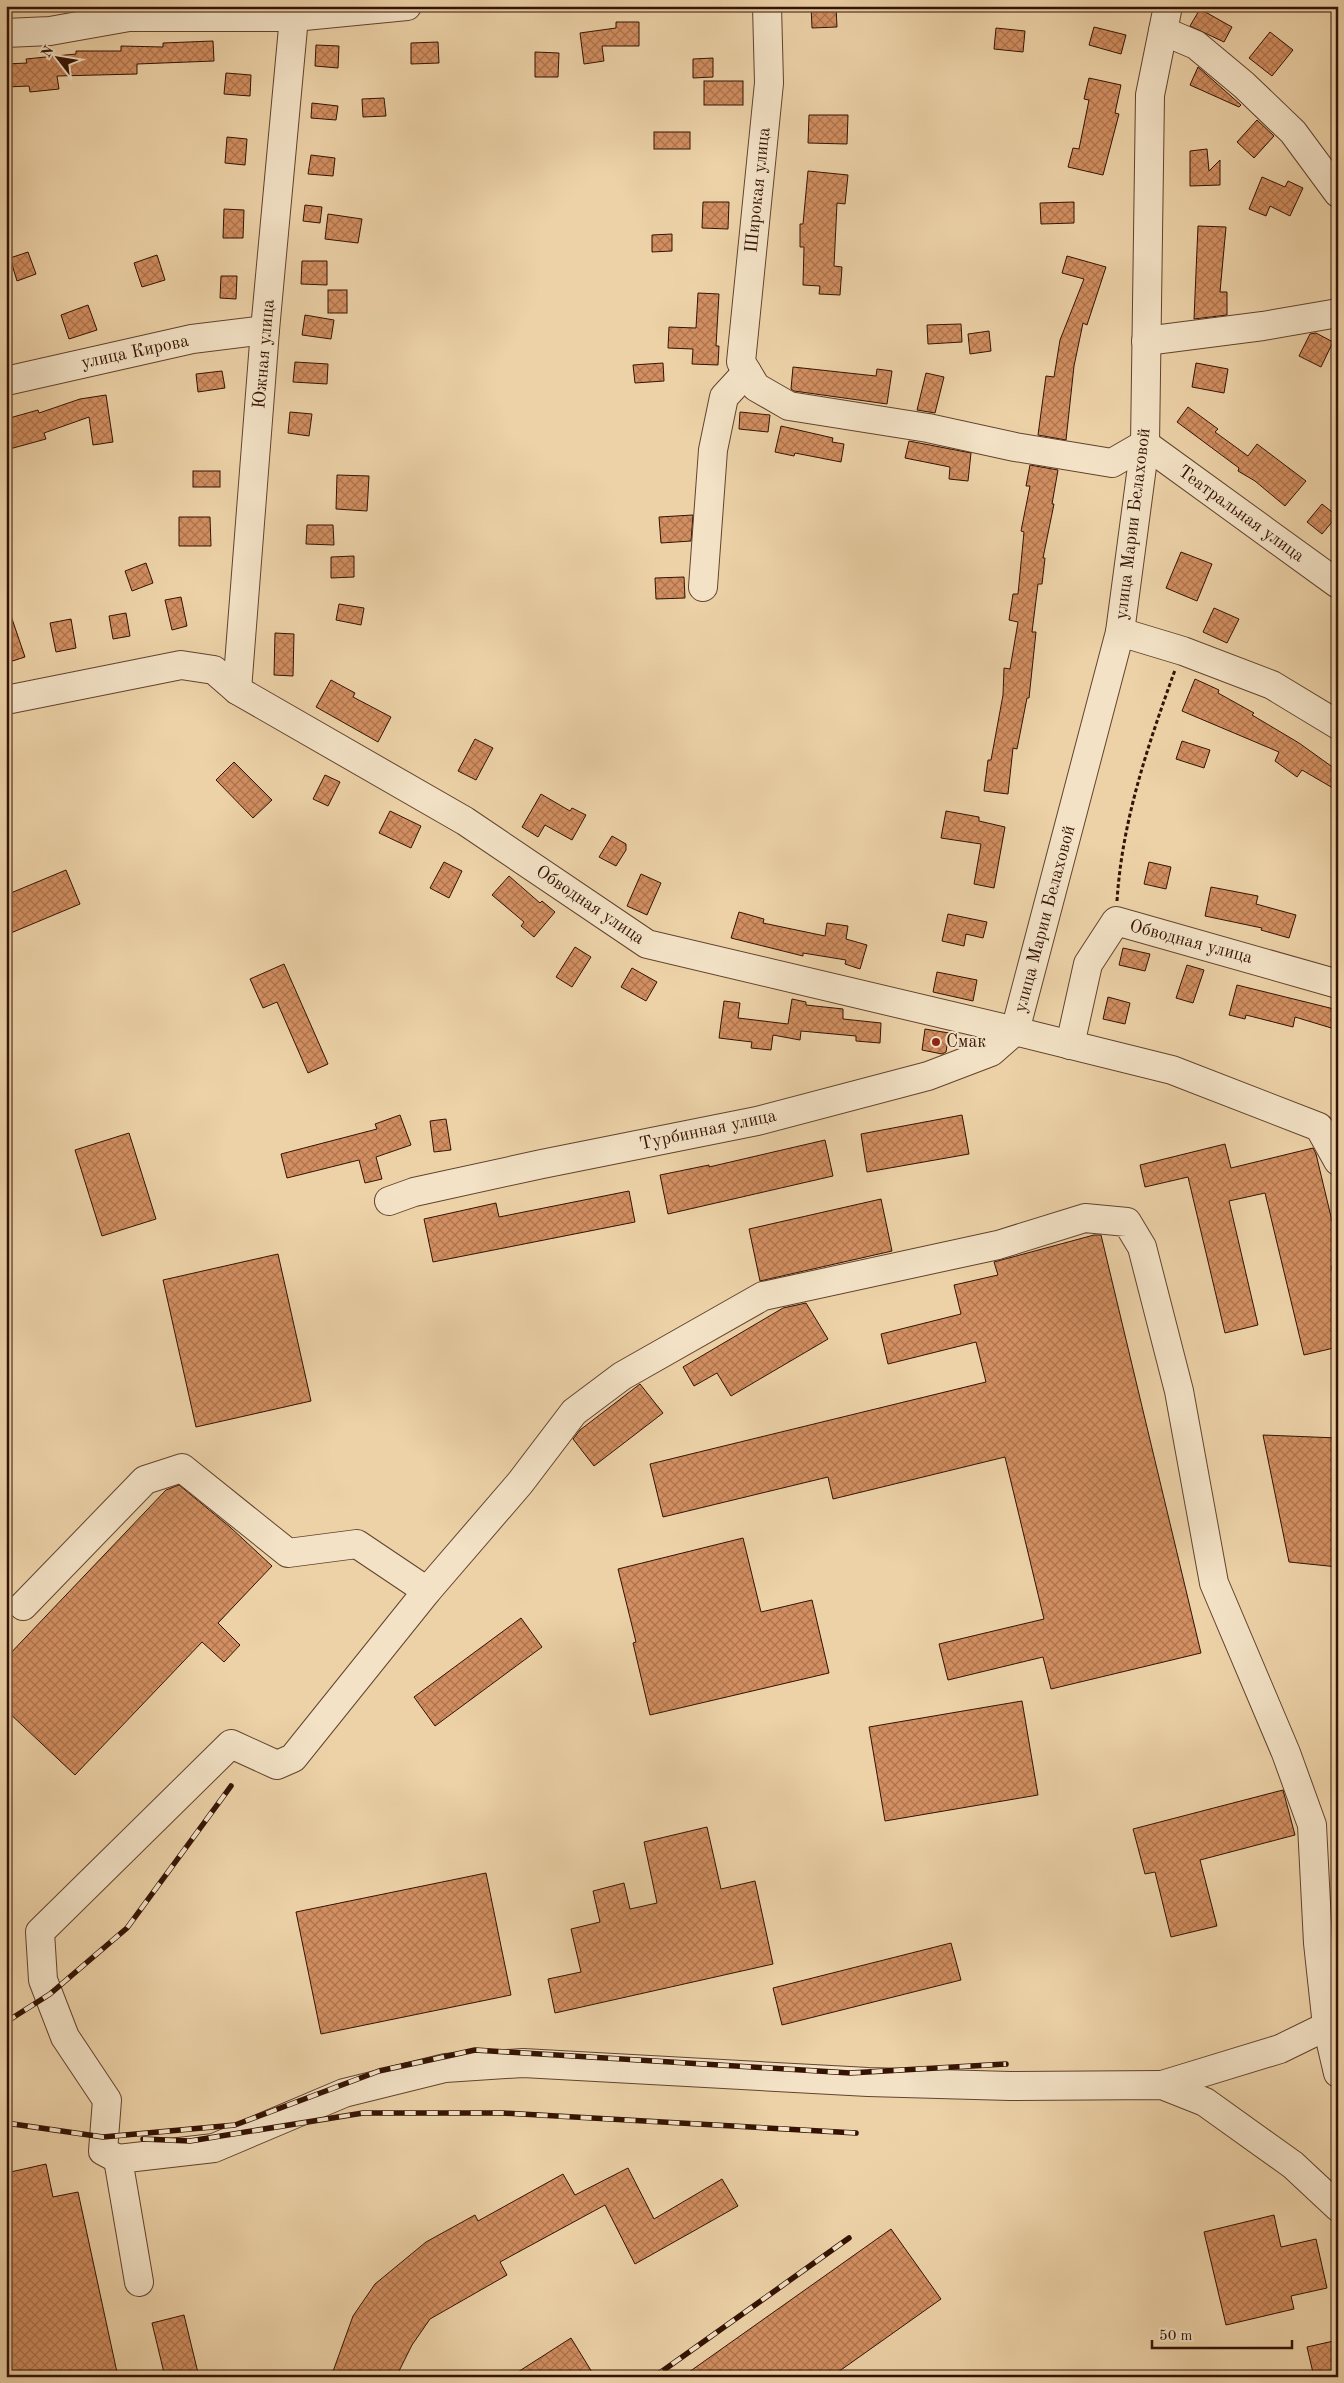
<svg xmlns="http://www.w3.org/2000/svg" width="1344" height="2383" viewBox="0 0 1344 2383" font-family="'Old Standard TT',serif">
<style>
.building{fill:url(#building-cross-hatch);stroke:#341304}
.lines{fill:none;stroke-linecap:round;stroke-linejoin:round}
.minor-casing{stroke:#62432d;stroke-width:30}
.path{stroke:#341304;stroke-width:3;stroke-dasharray:4 2.5;stroke-linecap:butt}
.minor{stroke:#f3e2c6;stroke-width:28}
.rail-casing{stroke:#341304;stroke-width:5.5}
.rail{stroke:#f3e2c6;stroke-width:4;stroke-dasharray:11;stroke-linecap:butt}
.poi-dot{fill:#8f2418;stroke:#f3e2c6;stroke-width:2}
.labels{text-anchor:middle;dominant-baseline:central;stroke-width:4;stroke-linejoin:round;paint-order:stroke}
.street-label{font-size:18px;fill:#341304;stroke:#f3e2c6}
.poi-label{font-size:18px;fill:#341304;stroke:#f3e2c6;text-anchor:start}
</style>
<defs>
<pattern id="building-cross-hatch" width="8" height="8" patternUnits="userSpaceOnUse" patternTransform="scale(1.25)"><rect width="8" height="8" fill="#d38f61"/><path d="M0 0l8 8M0 8l8-8" fill="none" stroke="#ac744e"/></pattern>
</defs>
<rect width="100%" height="100%" fill="#edd2a8"/>
<filter id="stains"><feTurbulence type="fractalNoise" baseFrequency=".004" numOctaves="4"/><feColorMatrix values="0 0 0 0 .2 0 0 0 0 .09 0 0 0 0 .02 0 0 0 .5 -.17"/></filter>
<radialGradient id="worn" r=".72"><stop offset=".6" stop-color="#630" stop-opacity="0"/><stop offset="1" stop-color="#630" stop-opacity=".3"/></radialGradient>
<g class="building">
<polygon points="811,6 836,6 837,27 812,28"/>
<polygon points="1200,9 1232,27 1224,42 1190,26"/>
<polygon points="616,22 639,22 639,46 602,46 604,61 584,64 580,33 616,28"/>
<polygon points="1094,27 1126,35 1121,54 1089,45"/>
<polygon points="996,28 1025,31 1023,52 994,49"/>
<polygon points="1270,32 1293,50 1272,76 1249,58"/>
<polygon points="213,41 214,61 137,64 137,74 57,76 59,89 30,92 29,86 6,87 6,64 27,63 26,59 76,54 76,51 121,51 121,46 163,47 163,43"/>
<polygon points="438,42 439,63 411,64 411,43"/>
<polygon points="316,45 339,46 338,68 315,66"/>
<polygon points="535,52 559,53 558,77 535,77"/>
<polygon points="713,58 713,77 693,78 693,59"/>
<polygon points="1198,67 1241,105 1239,107 1190,85"/>
<polygon points="226,73 251,75 250,96 224,94"/>
<polygon points="1089,78 1121,85 1115,113 1119,114 1103,175 1068,167 1073,148 1079,149 1089,100 1084,99"/>
<rect x="704" y="81" width="39" height="24"/>
<polygon points="384,98 386,116 363,117 362,99"/>
<polygon points="312,103 338,106 336,120 311,118"/>
<polygon points="809,115 848,115 847,144 808,143"/>
<polygon points="1257,120 1274,136 1254,158 1237,142"/>
<rect x="654" y="132" width="36" height="17"/>
<polygon points="227,137 247,139 245,165 225,163"/>
<polygon points="1207,149 1209,171 1220,160 1220,185 1190,186 1190,151"/>
<polygon points="311,155 335,158 333,176 308,174"/>
<polygon points="808,171 848,175 845,204 837,203 834,266 842,267 840,295 819,294 820,286 803,285 804,247 800,247 800,224 803,224"/>
<polygon points="1262,177 1285,187 1288,181 1303,188 1290,216 1270,206 1266,216 1249,209"/>
<polygon points="703,202 729,202 728,229 702,228"/>
<polygon points="1074,202 1074,223 1041,224 1040,203"/>
<polygon points="305,205 322,207 320,223 303,221"/>
<polygon points="224,209 244,210 243,238 223,238"/>
<polygon points="328,214 362,219 358,243 325,239"/>
<polygon points="1198,226 1226,227 1220,292 1227,292 1227,315 1194,319"/>
<polygon points="672,234 672,251 652,252 652,235"/>
<polygon points="28,252 36,274 17,281 10,258"/>
<polygon points="157,255 165,280 142,287 134,263"/>
<polygon points="1067,256 1106,267 1087,325 1083,323 1074,366 1066,440 1038,435 1046,376 1054,377 1060,340 1084,279 1062,273"/>
<polygon points="302,261 327,261 327,285 301,284"/>
<polygon points="221,276 237,276 236,299 220,298"/>
<rect x="328" y="290" width="19" height="23"/>
<polygon points="698,293 719,294 716,346 719,346 718,365 692,364 693,349 668,348 669,327 696,328"/>
<polygon points="88,305 97,330 69,339 61,315"/>
<polygon points="305,315 334,320 331,339 302,335"/>
<polygon points="961,324 962,342 928,344 927,325"/>
<polygon points="989,331 991,351 970,354 968,334"/>
<polygon points="1316,333 1333,342 1321,367 1299,356 1310,334"/>
<polygon points="295,362 328,364 327,384 293,382"/>
<polygon points="663,363 664,381 635,383 633,365"/>
<polygon points="1196,363 1228,369 1224,393 1192,387"/>
<polygon points="793,367 876,376 877,369 892,371 887,404 794,391 791,389"/>
<polygon points="222,371 225,388 198,392 196,374"/>
<polygon points="926,373 944,377 935,413 917,410"/>
<polygon points="106,395 113,442 93,445 89,417 44,433 46,439 6,450 6,419 38,410 39,413 80,399"/>
<polygon points="1188,407 1218,429 1215,432 1248,456 1257,444 1306,481 1285,506 1255,481 1238,471 1239,468 1177,422"/>
<polygon points="290,412 312,414 309,436 288,433"/>
<polygon points="740,412 770,415 768,432 739,429"/>
<polygon points="781,426 833,438 832,442 844,444 841,462 795,453 794,456 775,452"/>
<polygon points="909,441 971,453 968,481 949,479 950,467 905,458"/>
<polygon points="1030,465 1058,470 1052,504 1054,504 1043,558 1045,558 1042,584 1038,584 1032,632 1036,632 1029,698 1027,698 1017,749 1013,748 1008,794 984,791 988,760 991,760 1003,695 1004,668 1010,669 1018,622 1009,620 1013,594 1018,594 1024,532 1021,531 1030,486 1026,486"/>
<rect x="193" y="471" width="27" height="16"/>
<polygon points="337,475 369,476 367,511 336,509"/>
<polygon points="1322,504 1337,516 1322,534 1307,522"/>
<polygon points="693,515 691,541 661,543 659,517"/>
<polygon points="179,517 210,517 211,546 179,546"/>
<polygon points="307,525 333,525 334,545 306,544"/>
<polygon points="1181,552 1212,564 1197,601 1166,588"/>
<polygon points="354,556 354,577 331,578 331,557"/>
<polygon points="146,563 153,583 132,591 125,571"/>
<polygon points="684,577 685,598 656,599 655,578"/>
<polygon points="181,597 187,626 172,630 165,600"/>
<polygon points="339,604 364,608 361,625 336,620"/>
<polygon points="1214,608 1239,619 1227,643 1203,632"/>
<polygon points="6,610 9,610 25,657 6,663"/>
<polygon points="126,613 130,636 113,639 109,616"/>
<polygon points="71,619 76,648 56,652 50,623"/>
<polygon points="275,633 294,634 293,676 274,675"/>
<polygon points="1195,679 1219,690 1218,693 1254,713 1252,715 1299,743 1338,771 1338,791 1302,770 1297,777 1275,761 1279,752 1182,711"/>
<polygon points="331,680 355,693 353,697 391,717 378,742 316,707"/>
<polygon points="475,739 493,748 476,780 458,771"/>
<polygon points="1182,741 1210,750 1204,768 1176,759"/>
<polygon points="234,762 272,800 253,818 216,780"/>
<polygon points="325,775 340,782 328,806 313,799"/>
<polygon points="541,794 570,811 572,808 586,815 572,840 545,825 538,837 522,827"/>
<polygon points="390,811 421,826 411,848 379,833"/>
<polygon points="946,811 979,817 979,821 1005,827 994,888 974,884 981,844 941,838"/>
<polygon points="612,836 626,844 626,850 616,866 599,857"/>
<polygon points="444,862 462,871 449,898 430,888"/>
<polygon points="1149,862 1171,867 1166,889 1144,884"/>
<polygon points="66,870 80,904 6,935 6,895"/>
<polygon points="641,874 661,883 647,915 627,906"/>
<polygon points="509,876 540,903 542,901 555,912 534,937 521,926 524,922 492,895"/>
<polygon points="1211,887 1258,896 1256,904 1296,915 1289,938 1261,930 1262,928 1205,916"/>
<polygon points="739,912 764,919 763,923 825,936 827,923 848,926 846,939 867,945 860,969 845,964 846,960 803,953 803,956 731,938"/>
<polygon points="948,914 987,922 983,938 966,934 964,946 942,941"/>
<polygon points="575,947 591,957 572,987 556,977"/>
<polygon points="1123,948 1150,954 1145,971 1119,965"/>
<polygon points="284,964 328,1064 308,1073 277,1002 263,1008 250,979"/>
<polygon points="1187,965 1204,970 1193,1003 1176,998"/>
<polygon points="632,968 657,982 646,1001 621,987"/>
<polygon points="937,972 977,980 973,1001 933,992"/>
<polygon points="1237,985 1338,1010 1338,1030 1295,1017 1293,1027 1246,1015 1245,1019 1229,1015"/>
<polygon points="1108,997 1130,1003 1125,1024 1103,1019"/>
<polygon points="792,999 806,1002 806,1005 843,1009 843,1019 881,1023 880,1043 856,1041 856,1036 801,1031 800,1040 773,1035 771,1050 751,1048 752,1042 719,1038 724,1001 740,1003 738,1018 788,1024"/>
<polygon points="925,1029 949,1033 946,1052 942,1054 922,1050"/>
<polygon points="400,1115 411,1145 376,1157 382,1179 365,1183 359,1160 287,1178 281,1154 377,1129 375,1124"/>
<polygon points="962,1115 969,1154 867,1172 861,1134"/>
<polygon points="446,1119 451,1150 434,1152 430,1121"/>
<polygon points="129,1133 156,1219 102,1236 75,1150"/>
<polygon points="825,1140 833,1176 668,1214 660,1175 709,1165 709,1167"/>
<polygon points="1225,1144 1231,1168 1313,1148 1316,1154 1338,1246 1338,1264 1331,1266 1338,1294 1338,1347 1304,1355 1265,1193 1229,1201 1258,1325 1225,1333 1188,1177 1145,1187 1140,1165"/>
<polygon points="629,1191 635,1222 433,1262 424,1219 496,1203 499,1217"/>
<polygon points="881,1199 892,1251 760,1281 749,1229"/>
<polygon points="1094,1235 1101,1235 1201,1653 1051,1689 1043,1657 948,1680 939,1644 1044,1619 1005,1457 833,1499 828,1477 663,1517 650,1464 986,1382 976,1342 888,1364 881,1334 961,1314 954,1285 998,1275 994,1262"/>
<polygon points="278,1254 311,1401 196,1427 163,1280"/>
<polygon points="806,1303 828,1339 731,1396 717,1373 694,1386 683,1367 783,1308"/>
<polygon points="640,1384 663,1413 594,1466 573,1439 580,1430"/>
<polygon points="1263,1435 1338,1438 1338,1567 1289,1562"/>
<polygon points="179,1485 230,1527 272,1566 218,1623 240,1645 224,1662 202,1642 75,1775 6,1710 6,1658 166,1490"/>
<polygon points="743,1538 761,1612 812,1600 829,1673 650,1715 633,1643 636,1642 618,1569"/>
<polygon points="521,1618 542,1647 435,1726 414,1697"/>
<polygon points="1022,1701 1038,1795 885,1821 869,1727"/>
<polygon points="1283,1790 1295,1835 1200,1860 1217,1926 1171,1937 1155,1872 1145,1874 1133,1829"/>
<polygon points="707,1827 721,1889 755,1881 773,1964 555,2013 548,1979 581,1972 571,1929 600,1922 593,1891 624,1883 630,1909 657,1903 644,1842"/>
<polygon points="486,1873 511,1995 321,2034 296,1912"/>
<polygon points="951,1943 961,1980 782,2025 773,1988"/>
<polygon points="46,2164 53,2197 78,2192 118,2377 6,2377 6,2173"/>
<polygon points="628,2168 654,2219 722,2179 738,2206 635,2264 605,2205 500,2262 507,2275 430,2319 412,2345 396,2377 331,2377 353,2316 375,2284 426,2242 475,2215 478,2221 563,2174 575,2195"/>
<polygon points="1274,2215 1281,2247 1316,2239 1327,2288 1291,2296 1294,2309 1226,2325 1204,2232"/>
<polygon points="891,2229 941,2299 831,2377 682,2377"/>
<polygon points="184,2315 199,2377 165,2377 152,2323"/>
<polygon points="571,2338 595,2377 510,2377"/>
<polygon points="1338,2340 1338,2377 1314,2377 1307,2347"/>
</g>
<g class="lines">
<g class="minor-casing">
<g id="minor">
<polyline points="767,6 769,83 741,362 756,387 789,406 928,428 1015,447 1112,463 1145,444"/>
<polyline points="1163,31 1196,45 1244,85 1293,132 1338,193"/>
<polyline points="6,33 50,31 129,17 294,17 407,6"/>
<polyline points="1146,341 1263,326 1338,313"/>
<polyline points="6,381 192,339 265,330"/>
<polyline points="1145,444 1338,584"/>
<polyline points="703,587 713,450 724,397 747,372"/>
<polyline points="1120,632 1183,651 1272,685 1338,725"/>
<polyline points="237,690 265,330 294,17 293,6"/>
<polyline points="6,700 181,665 214,670 237,690 465,821 647,944 1015,1031 1172,1070 1319,1127 1338,1161"/>
<polyline points="1015,1031 1120,632 1145,444 1150,95 1168,6"/>
<polyline points="1070,1045 1088,964 1116,921 1338,984"/>
<polyline points="389,1201 414,1192 542,1164 757,1121 928,1076 991,1052 1015,1031"/>
<polyline points="23,1606 145,1480 182,1468 288,1553 357,1544 427,1591"/>
<polyline points="1162,2085 1280,2049 1327,2026"/>
<polyline points="118,2159 103,2151 107,2100 65,2037 43,1980 40,1932 231,1744 277,1765 293,1758 427,1591 520,1483 574,1412 622,1376 763,1296 998,1245 1085,1218 1127,1222 1142,1247 1179,1391 1214,1583 1286,1753 1312,1825 1318,1943 1327,2026 1338,2073"/>
<polyline points="139,2282 118,2159 214,2148 344,2093 445,2068 523,2063 868,2082 1010,2086 1162,2085 1205,2102 1293,2165 1338,2207"/>
</g>
</g>
<path class="path" d="M1117,901c5,-80 31,-156 58,-231"/>
<use href="#minor" class="minor"/>
<g class="rail-casing">
<g id="rail">
<polyline points="6,2022 50,1994 127,1928 231,1786"/>
<polyline points="6,2123 103,2137 235,2125 379,2071 475,2050 850,2073 1006,2064"/>
<polyline points="143,2139 190,2141 363,2113 503,2113 856,2133"/>
<polyline points="654,2377 849,2238"/>
</g>
</g>
<use href="#rail" class="rail"/>
</g>
<circle class="poi-dot" cx="936" cy="1042" r="5"/>
<g class="labels">
<g class="street-label">
<text transform="translate(758 190) rotate(-84)">Широкая улица</text>
<text transform="translate(135 352) rotate(-12)">улица Кирова</text>
<text transform="translate(264 354) rotate(-85)">Южная улица</text>
<text transform="translate(1241 514) rotate(36)">Театральная улица</text>
<text transform="translate(1133 524) rotate(-83)">улица Марии Белаховой</text>
<text transform="translate(590 905) rotate(34)">Обводная улица</text>
<text transform="translate(1045 919) rotate(-75)">улица Марии Белаховой</text>
<text transform="translate(1191 942) rotate(15)">Обводная улица</text>
<text transform="translate(708 1130) rotate(-12)">Турбинная улица</text>
</g>
<g class="poi-label">
<text x="946" y="1042">Смак</text>
</g>
</g>
<rect width="1344" height="2383" fill="none" stroke="#edd2a8" stroke-width="25"/>
<rect x="8" y="8" width="1329" height="2368" fill="none" stroke="#341304" stroke-width="2.5"/>
<rect x="12" y="12" width="1319" height="2358" fill="none" stroke="#341304"/>
<g transform="translate(58 58) rotate(301)" stroke="#f3e2c6" stroke-width="4" paint-order="stroke">
<path d="M0-4L9 19L0 12L-9 19Z" fill="#341304"/>
<text y="-8" font-size="14" font-weight="bold" text-anchor="middle" fill="#341304">N</text>
</g>
<path d="M1152 2340v8h140v-8" fill="none" stroke="#341304" stroke-width="2.5"/>
<text x="1159" y="2340" font-size="15" fill="#341304" stroke="#f3e2c6" stroke-width="4" paint-order="stroke">50 m</text>
<rect width="100%" height="100%" filter="url(#stains)"/>
<rect width="100%" height="100%" fill="url(#worn)"/>
</svg>
